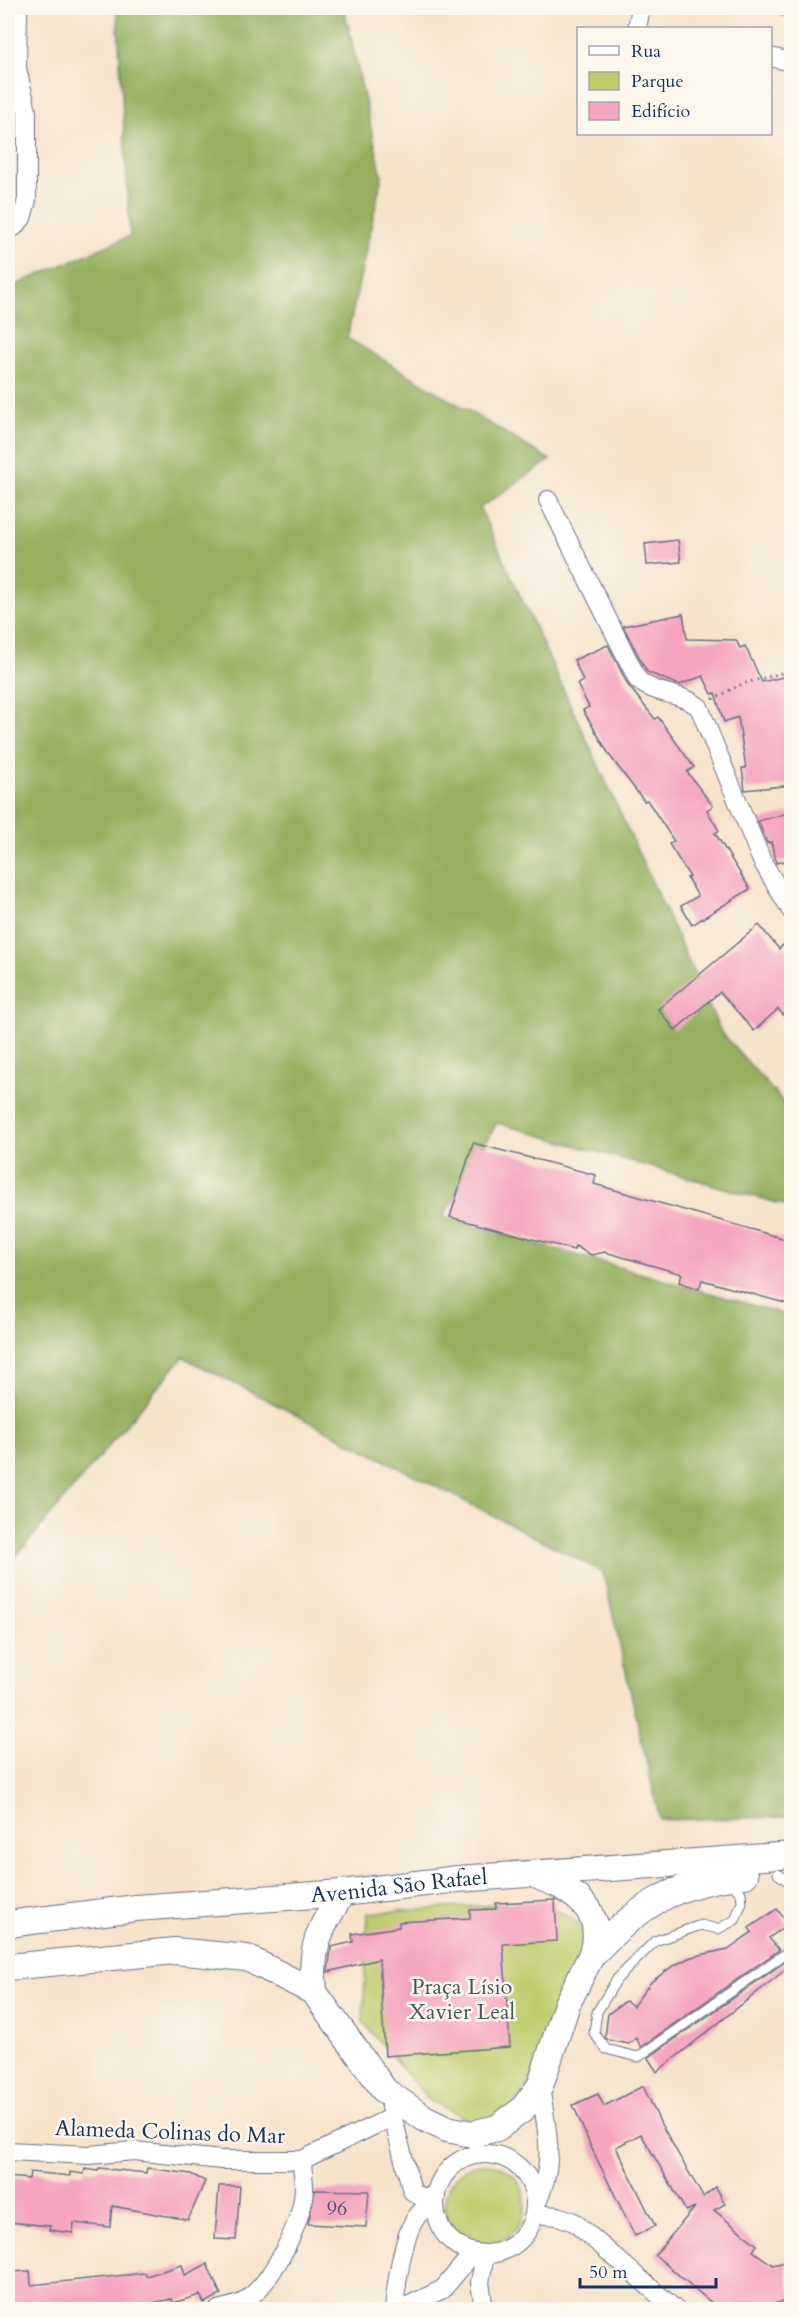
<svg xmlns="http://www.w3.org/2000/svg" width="799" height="2317" viewBox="0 0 799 2317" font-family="Cardo,serif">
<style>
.green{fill:#bfcc6d;stroke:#6d7e66;stroke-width:1.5}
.forest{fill:#97b060;stroke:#59705f;stroke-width:1.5}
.building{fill:#f5a5c0}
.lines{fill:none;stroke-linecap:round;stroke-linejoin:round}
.service-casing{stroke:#686e84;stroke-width:11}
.minor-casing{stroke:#686e84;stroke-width:20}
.secondary-casing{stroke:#686e84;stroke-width:28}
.path{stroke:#686e84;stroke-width:3;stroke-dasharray:1.5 4.5;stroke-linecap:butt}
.service{stroke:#fff;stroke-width:9}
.minor{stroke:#fff;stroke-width:18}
.secondary{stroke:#fff;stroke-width:26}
.labels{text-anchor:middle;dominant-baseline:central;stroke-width:5;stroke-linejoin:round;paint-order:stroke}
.number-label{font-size:20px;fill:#524c76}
.street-label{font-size:22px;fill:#1b2f5e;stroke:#fbf7ec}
.park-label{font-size:22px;fill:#445662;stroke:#fbf7ec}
</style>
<rect width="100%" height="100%" fill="#fbf7ec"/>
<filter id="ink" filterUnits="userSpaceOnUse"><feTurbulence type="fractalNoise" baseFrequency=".0167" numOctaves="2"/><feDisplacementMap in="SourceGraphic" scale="12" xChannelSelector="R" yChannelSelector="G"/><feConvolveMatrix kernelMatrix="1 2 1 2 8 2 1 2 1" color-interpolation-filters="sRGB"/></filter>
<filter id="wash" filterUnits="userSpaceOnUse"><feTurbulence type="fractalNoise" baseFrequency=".008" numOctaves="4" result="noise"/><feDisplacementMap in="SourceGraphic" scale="24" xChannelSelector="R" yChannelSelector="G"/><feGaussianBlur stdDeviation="1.35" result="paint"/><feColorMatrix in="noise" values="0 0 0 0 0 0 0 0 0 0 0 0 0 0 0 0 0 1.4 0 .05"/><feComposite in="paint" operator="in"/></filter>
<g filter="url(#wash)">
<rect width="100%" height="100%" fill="#f6e3ca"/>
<g class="green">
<polygon points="542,1902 576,1921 588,1939 529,2084 506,2115 475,2123 429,2100 363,2022 368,1913"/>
<circle cx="485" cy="2204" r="40"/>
</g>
<polygon class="forest" points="117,8 344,8 382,176 347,338 550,460 480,508 721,1032 791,1111 791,1207 497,1123 443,1217 791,1316 791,1817 660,1820 603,1572 183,1357 8,1566 8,288 130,236"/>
<g id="blocks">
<g class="building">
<polygon points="678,540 681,562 647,565 645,544"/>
<polygon points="683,614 687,639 736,640 740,648 745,646 762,682 792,675 792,785 745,790 742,768 746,768 738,717 724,722 715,693 712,694 703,676 679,685 647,672 623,626"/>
<polygon points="608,645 628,685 655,719 658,717 694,767 687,772 713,806 707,810 719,831 715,833 750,889 692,925 681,906 698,896 687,878 690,877 669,844 674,841 647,800 644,801 610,756 583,710 589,707 577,684 583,681 574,660"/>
<polygon points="792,812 792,859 776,863 771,842 767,843 758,821"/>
<polygon points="759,925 779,949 783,945 786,949 792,946 792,1025 778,1009 754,1031 720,992 675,1030 658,1009"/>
<polygon points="473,1143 596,1175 594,1184 792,1241 792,1305 702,1280 699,1289 679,1282 682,1274 605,1252 591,1255 575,1246 574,1250 450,1217"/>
<polygon points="555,1900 557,1941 503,1944 510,2047 385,2056 379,1959 328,1972 331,1947 353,1942 352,1934 399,1927 399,1922 470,1918 470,1910 496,1909 496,1903"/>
<polygon points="777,1909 788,1924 769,1938 779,1950 641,2047 636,2038 629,2044 608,2040 605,2037 608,2014 626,2001 633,2006 651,1982 673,1966 691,1957 728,1949 752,1932 749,1928"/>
<polygon points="786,1961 790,1966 657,2072 648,2058"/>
<polygon points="643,2086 661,2124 703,2197 716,2187 725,2204 714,2210 757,2245 753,2251 773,2265 785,2262 792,2299 770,2305 775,2310 720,2310 655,2255 695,2207 686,2211 641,2134 616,2147 655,2226 635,2236 591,2147 573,2105 598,2094 604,2106"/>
<polygon points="99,2168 146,2173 147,2168 191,2174 205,2181 188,2220 112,2206 110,2227 74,2223 73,2233 49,2230 50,2226 8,2222 8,2177 29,2179 30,2172 70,2176 70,2172 84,2174 85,2169 98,2171"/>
<polygon points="219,2186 240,2186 236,2240 215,2239"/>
<polygon points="315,2190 369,2191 366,2227 308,2224"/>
<polygon points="207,2264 221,2295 204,2303 200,2295 173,2303 172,2299 120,2310 8,2310 8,2272 30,2271 31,2285 145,2273 146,2276 182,2265 185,2275"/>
</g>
</g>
</g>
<g filter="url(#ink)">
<use href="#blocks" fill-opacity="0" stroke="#686e84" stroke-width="1.5"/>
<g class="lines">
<g class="service-casing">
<g id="service">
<polyline points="778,1874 792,1884"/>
<polyline points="729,1881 741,1893 742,1902 735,1920 718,1929 701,1925 655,1941 617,1979 597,2012 594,2033 606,2049 638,2057 792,1949"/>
</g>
</g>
<g class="minor-casing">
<g id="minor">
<polyline points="786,8 792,9"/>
<polyline points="637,28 641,8"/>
<polyline points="770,57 792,62"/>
<polyline points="8,229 14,227 22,218 27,200 27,111 17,68 18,8"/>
<path d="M548,500l90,180c17,15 43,12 61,27l63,154 30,51"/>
<polyline points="390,2107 412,2191 421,2197 436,2197"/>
<polyline points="8,2151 89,2155 134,2151 222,2160 302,2160 394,2116"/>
<circle cx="485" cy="2204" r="50"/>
<path d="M535,2207c22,-45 12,-74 5,-121"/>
<polyline points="534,2214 558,2216 574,2222 676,2310"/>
<path d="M218,2310c9,-3 20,-4 27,-9 28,-19 58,-80 59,-113 0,-9 -2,-19 -2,-28"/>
<path d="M394,2310c2,-24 9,-84 28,-99 4,-3 9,-4 13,-6"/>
<polyline points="399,2310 443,2289 473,2253"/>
<polyline points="484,2310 480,2282 485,2255"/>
</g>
</g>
<g class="secondary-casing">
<g id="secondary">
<path id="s1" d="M8,1924l128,-16 206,-15 116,-14 334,-24"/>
<path d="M591,1956c48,-51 84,-74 154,-81"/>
<polyline points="8,1967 175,1951 247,1958 314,1992 385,2091 424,2118 447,2129 472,2134 497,2128 522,2110 540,2086 567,2004 591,1956 596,1938 595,1924 589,1910 578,1898 561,1886 533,1874"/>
<path d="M314,1992c-4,-46 4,-60 28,-99"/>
</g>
</g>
<polyline class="path" points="713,699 742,684 792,670"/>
<use href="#service" class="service"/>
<use href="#minor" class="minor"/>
<use href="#secondary" class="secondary"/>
</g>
</g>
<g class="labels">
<g class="number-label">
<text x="337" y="2208">96</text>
</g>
<g class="street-label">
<text stroke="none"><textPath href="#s1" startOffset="393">Avenida São Rafael</textPath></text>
<text transform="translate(170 2132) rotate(2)">Alameda Colinas do Mar</text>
</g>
<g class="park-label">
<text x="462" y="1987">Praça Lísio<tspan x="462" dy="25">Xavier Leal</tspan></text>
</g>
</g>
<rect width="799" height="2317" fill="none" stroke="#fbf7ec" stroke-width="30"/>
<rect x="577" y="27" width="195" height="108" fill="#fbf7ec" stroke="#a1a7b3" stroke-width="1.5"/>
<rect x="589" y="46" width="30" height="9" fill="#ffffff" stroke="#a1a7b3" stroke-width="1.5"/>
<text x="631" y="57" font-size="18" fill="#1b2f5e">Rua</text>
<rect x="589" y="72" width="30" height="18" fill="#bfcc6d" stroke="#a1a7b3" stroke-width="1.5"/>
<text x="631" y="87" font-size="18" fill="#1b2f5e">Parque</text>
<rect x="589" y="102" width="30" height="18" fill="#f5a5c0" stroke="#a1a7b3" stroke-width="1.5"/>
<text x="631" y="117" font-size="18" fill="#1b2f5e">Edifício</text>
<path d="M580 2278v9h136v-9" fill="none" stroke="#1b2f5e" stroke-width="3"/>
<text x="589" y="2278" font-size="18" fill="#1b2f5e" stroke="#fbf7ec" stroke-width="4.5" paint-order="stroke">50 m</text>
</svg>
